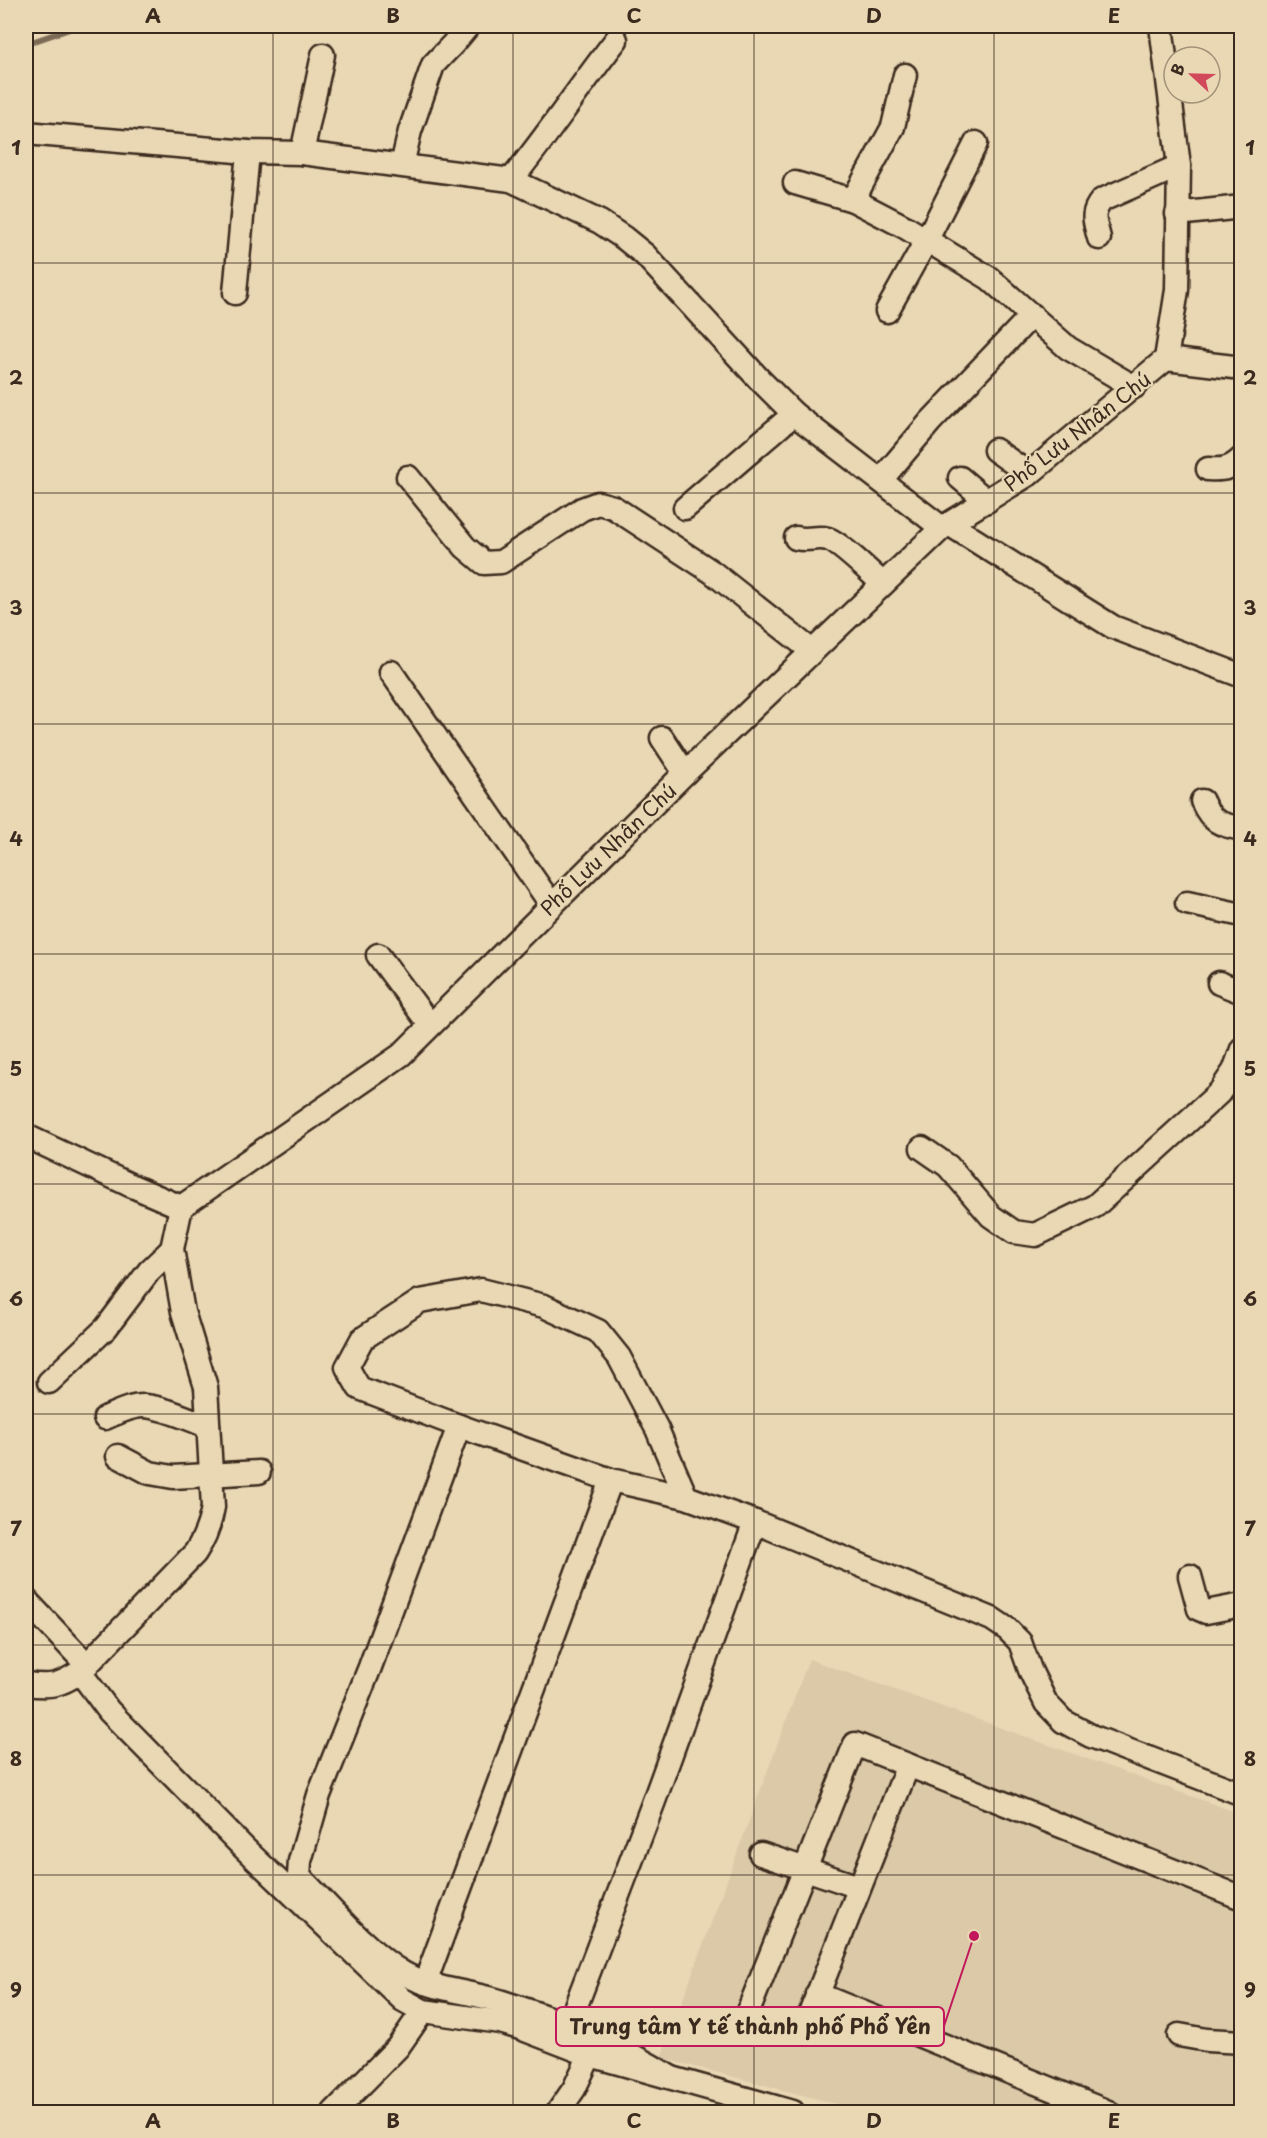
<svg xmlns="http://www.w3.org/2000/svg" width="1267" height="2138" viewBox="0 0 1267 2138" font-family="'Playpen Sans',sans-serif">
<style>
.built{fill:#dbc9a8}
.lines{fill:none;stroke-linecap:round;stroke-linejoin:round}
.stream{stroke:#7b6a55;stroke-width:6}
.minor-casing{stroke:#3b2a1e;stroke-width:27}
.minor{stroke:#ead8b5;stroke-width:22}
.grid{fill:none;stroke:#3b2a1e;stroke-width:1.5;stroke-opacity:0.55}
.labels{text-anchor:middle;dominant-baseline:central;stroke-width:4.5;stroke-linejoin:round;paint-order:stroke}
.street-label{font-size:20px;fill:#3b2a1e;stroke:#ead8b5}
.leader{fill:none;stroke:#c2185b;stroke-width:2}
.callout-dot{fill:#c2185b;stroke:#ead8b5;stroke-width:2}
.callout{fill:#ead8b5;stroke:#c2185b;stroke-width:2}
.callout-label{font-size:21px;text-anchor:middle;font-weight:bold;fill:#3b2a1e}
.neatline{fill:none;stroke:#3b2a1e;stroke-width:2}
.grid-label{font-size:20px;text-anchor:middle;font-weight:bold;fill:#3b2a1e}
</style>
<rect width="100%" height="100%" fill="#ead8b5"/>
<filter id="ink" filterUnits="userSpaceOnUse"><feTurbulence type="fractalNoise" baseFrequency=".0167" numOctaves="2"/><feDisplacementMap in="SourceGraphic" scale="12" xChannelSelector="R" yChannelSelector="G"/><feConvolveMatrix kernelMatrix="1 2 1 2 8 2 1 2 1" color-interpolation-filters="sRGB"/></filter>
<g filter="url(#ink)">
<polygon class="built" points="809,1659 1241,1814 1241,2112 867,2112 661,2058"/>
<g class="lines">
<polyline class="stream" points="26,44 78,26"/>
<g class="minor-casing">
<g id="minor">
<polyline points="26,133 248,152 302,153 511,180 600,222 624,238 645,255 759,379 794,414 942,528"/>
<polyline points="302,153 323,55"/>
<polyline points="402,165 410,131 433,65 453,44 468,26"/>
<path d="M511,180c37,-45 69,-94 105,-140"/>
<polyline points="795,183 853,200 905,227 989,278 1068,348 1134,387"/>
<polyline points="853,200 893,127 905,75"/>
<polyline points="1177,214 1242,207"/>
<path d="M1099,238c-4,-17 -9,-24 3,-38l77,-34"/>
<polyline points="235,293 248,152"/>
<polyline points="887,311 926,241 976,143"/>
<polyline points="1166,359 1242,368"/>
<polyline points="995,450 1029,474"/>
<path d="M1208,469c15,1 23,0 34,-11"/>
<polyline points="408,477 465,547 484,563 501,562 582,509 598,503 613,507 712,572 812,651"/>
<polyline points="960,478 987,501"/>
<polyline points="881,480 930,422 1032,315"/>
<polyline points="685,508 794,414"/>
<polyline points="949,524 1113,627 1242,676"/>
<path d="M796,538c13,3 21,-2 32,1 12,4 44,35 55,45"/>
<polyline points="391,672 551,904"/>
<polyline points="662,738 685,773"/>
<path d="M1202,801c10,22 17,23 40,28"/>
<polyline points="1187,903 1242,915"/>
<polyline points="378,955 430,1025"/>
<polyline points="1219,983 1242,992"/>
<polyline points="26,1136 130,1185 181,1207"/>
<polyline points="922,1148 948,1166 991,1216 1014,1232 1035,1235 1095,1206 1219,1093 1234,1071 1242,1049"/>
<polyline points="49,1382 106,1328 149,1271 172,1249"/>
<path d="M105,1418c12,-5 27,-13 40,-12 21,2 43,13 63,20"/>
<path d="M459,1426l-89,241 -51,128 -19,66 -1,15c29,29 69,77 104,97 30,17 64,18 96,28 61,19 118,43 171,76"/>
<polyline points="118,1456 150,1473 173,1477 259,1472"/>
<polyline points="686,1497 657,1429 619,1357 598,1331 544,1306 481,1290 420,1301 362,1339 347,1367 359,1388 459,1426 611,1480 686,1497 755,1522 992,1619 1007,1629 1020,1642 1030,1670 1046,1703 1063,1721 1091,1736 1242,1794"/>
<polyline points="1190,1576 1199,1609 1206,1612 1242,1605"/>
<polyline points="26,1600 87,1665"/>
<polyline points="80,1672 109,1711 244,1848 403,2000 423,2011 500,2022 520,2028 590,2055 793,2112"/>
<path d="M26,1684c25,3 33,2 54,-12l115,-119c10,-15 15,-28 18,-46l-7,-120 -23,-75 -11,-63 9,-42 220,-152 284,-282 257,-245 87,-54 137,-115 11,-69 2,-124 -18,-140"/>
<polyline points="761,1854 859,1887"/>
<polyline points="425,1983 611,1480"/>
<polyline points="817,1994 1108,2112"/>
<polyline points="746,2017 855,1744 1242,1898"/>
<polyline points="808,2019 908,1765"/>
<polyline points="569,2024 654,1801 755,1522"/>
<polyline points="1179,2035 1207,2040 1242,2042"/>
<polyline points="334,2112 398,2047 423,2011"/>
<polyline points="558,2112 574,2089 590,2055"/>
</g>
</g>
<use href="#minor" class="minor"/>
</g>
</g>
<path class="grid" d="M273,26v2086M513,26v2086M754,26v2086M994,26v2086M26,263h1216M26,493h1216M26,724h1216M26,954h1216M26,1184h1216M26,1414h1216M26,1645h1216M26,1875h1216"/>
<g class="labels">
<g class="street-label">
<text transform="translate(1077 431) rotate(-38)">Phố Lưu Nhân Chú</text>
<text transform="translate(608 849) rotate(-44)">Phố Lưu Nhân Chú</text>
</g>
</g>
<path class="leader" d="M974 1936L944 2026"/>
<circle class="callout-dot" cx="974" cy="1936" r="6"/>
<rect class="callout" x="556" y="2007" width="388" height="39" rx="6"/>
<g class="callout-label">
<text x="750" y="2034">Trung tâm Y tế thành phố Phổ Yên</text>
</g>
<rect width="1267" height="2138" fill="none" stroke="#ead8b5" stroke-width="66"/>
<g transform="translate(1192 75) rotate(292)"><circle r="28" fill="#ead8b5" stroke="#a49279" stroke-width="1.5"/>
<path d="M0-4.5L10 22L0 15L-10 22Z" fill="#d1495b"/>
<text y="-9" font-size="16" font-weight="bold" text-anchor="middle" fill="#3b2a1e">B</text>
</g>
<rect x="33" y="33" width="1201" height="2072" class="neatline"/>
<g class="grid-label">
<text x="153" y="23">A</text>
<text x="393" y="23">B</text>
<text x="634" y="23">C</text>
<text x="874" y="23">D</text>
<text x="1114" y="23">E</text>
<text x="16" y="155">1</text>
<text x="1250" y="155">1</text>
<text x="16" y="385">2</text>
<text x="1250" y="385">2</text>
<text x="16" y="615">3</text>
<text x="1250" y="615">3</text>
<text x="16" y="846">4</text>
<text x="1250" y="846">4</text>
<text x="16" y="1076">5</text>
<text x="1250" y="1076">5</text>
<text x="16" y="1306">6</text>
<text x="1250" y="1306">6</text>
<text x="16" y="1536">7</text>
<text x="1250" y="1536">7</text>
<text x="16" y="1766">8</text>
<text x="1250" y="1766">8</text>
<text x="16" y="1997">9</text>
<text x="1250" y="1997">9</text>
<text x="153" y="2128">A</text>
<text x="393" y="2128">B</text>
<text x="634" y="2128">C</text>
<text x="874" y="2128">D</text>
<text x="1114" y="2128">E</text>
</g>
</svg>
